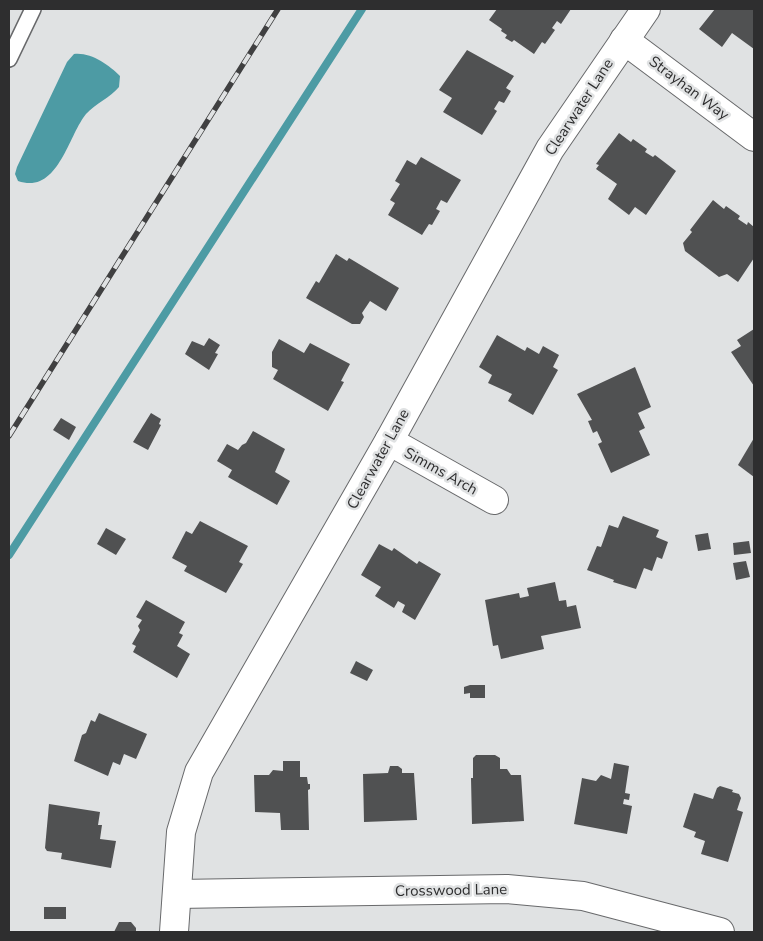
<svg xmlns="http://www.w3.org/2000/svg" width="763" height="941" viewBox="0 0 763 941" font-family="'Nunito Sans',sans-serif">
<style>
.water{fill:#4d9ba4}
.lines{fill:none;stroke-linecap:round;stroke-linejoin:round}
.stream{stroke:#4d9ba4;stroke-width:8}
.building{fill:#505152}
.lane-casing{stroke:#68696b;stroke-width:18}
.street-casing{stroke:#68696b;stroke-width:30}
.lane{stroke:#fff;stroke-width:15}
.street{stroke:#fff;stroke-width:28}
.rail-casing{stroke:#404041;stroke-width:5.5}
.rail{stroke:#e0e2e3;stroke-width:4;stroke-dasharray:11;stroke-linecap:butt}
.labels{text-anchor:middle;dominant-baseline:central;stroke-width:5;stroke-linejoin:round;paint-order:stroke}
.street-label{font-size:15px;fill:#2e2e2f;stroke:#e0e2e3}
</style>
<rect width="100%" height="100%" fill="#e0e2e3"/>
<path class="water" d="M74,54c17,-2 35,11 46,22l-1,11c-9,11 -23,16 -33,27 -18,22 -28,81 -68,67l-3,-7 2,-7 50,-105z"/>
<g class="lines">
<polyline class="stream" points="9,555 362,9"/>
</g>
<g class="building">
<polygon points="497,9 571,9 561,24 557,21 552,28 555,30 545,44 542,42 534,54 514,40 512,42 505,38 507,35 501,31 502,29 489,20"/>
<polygon points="715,9 754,9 754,49 732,33 722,47 699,29"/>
<polygon points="467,50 514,76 506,88 511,91 504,103 499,101 494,109 497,111 482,135 443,112 452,98 439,90"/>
<polygon points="619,133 631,142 633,139 647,149 645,152 653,157 655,155 676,171 646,215 635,207 629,215 608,199 617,184 596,169 599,165 596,164"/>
<polygon points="421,157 461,180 447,203 441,200 436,209 440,211 432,225 429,224 422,235 388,215 395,203 390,200 400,184 395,181 407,160 416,165"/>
<polygon points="713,200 724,209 726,206 740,216 738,219 747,225 748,222 754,227 754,258 738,282 727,274 719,277 685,251 683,243 692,232 690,230"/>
<polygon points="336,254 347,261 349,258 399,288 386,311 370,301 362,313 364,317 360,324 352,324 306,298 316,281 319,283"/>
<polygon points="754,329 754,386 731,352 741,346 737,340"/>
<polygon points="497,335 525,351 527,347 539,354 543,346 559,355 553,367 558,370 533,415 508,401 512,394 488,383 492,375 479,367"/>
<polygon points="209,338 220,345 215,353 218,354 209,370 185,354 192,341 204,346"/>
<polygon points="279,339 304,353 310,343 350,364 341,381 344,382 328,411 273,379 278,370 272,367 272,352"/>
<polygon points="635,367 651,407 638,413 645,428 639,431 650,455 611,473 598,444 602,442 597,431 593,433 588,421 592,420 577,394"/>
<polygon points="151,413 161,419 159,424 161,425 148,450 133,442"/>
<polygon points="61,418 76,427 69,440 53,430"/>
<polygon points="253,431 285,449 275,472 290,481 277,505 228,477 232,470 217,461 227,444 238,450 242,445 246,443"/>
<polygon points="754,438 754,477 738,465"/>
<polygon points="623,516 659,530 656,537 668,542 662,559 657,557 652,571 644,568 636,589 613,582 614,580 587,570 597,546 601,547 609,525 618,528"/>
<polygon points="200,521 248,546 239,562 243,564 226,593 184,571 187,566 172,558 186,531 192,534"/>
<polygon points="106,528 126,539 116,555 97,544"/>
<polygon points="708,533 711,549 698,551 695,535"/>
<polygon points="749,541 751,553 734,555 733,543"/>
<polygon points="379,544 392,551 394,548 417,564 419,561 441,574 415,620 402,612 405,605 398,601 394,608 375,596 381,587 361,575"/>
<polygon points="746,561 750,577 736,580 733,563"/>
<polygon points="555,582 559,601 566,600 567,607 576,605 581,628 541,636 544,649 501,659 498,645 493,646 485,600 519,593 520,598 529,596 527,588"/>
<polygon points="146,600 185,622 179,633 183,635 177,646 190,654 177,678 133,652 136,646 132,644 140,630 138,626 142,620 136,617"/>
<polygon points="356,661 373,670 367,681 350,673"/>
<polygon points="470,685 485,685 485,698 470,698 470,693 464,694 464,687"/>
<polygon points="99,713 147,734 136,759 124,754 120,765 113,762 108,776 74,761 82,735 86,733 91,720 95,722"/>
<polygon points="476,755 495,755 500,758 500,769 507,769 511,775 521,775 524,821 472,824 471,778 473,778 473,758"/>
<polygon points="283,761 300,761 300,777 307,777 308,784 310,784 310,789 308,790 309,830 281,830 280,813 255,812 254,775 269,775 273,770 283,771"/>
<polygon points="614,763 629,766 625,793 630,794 629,800 624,799 623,804 632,806 627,834 574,824 582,778 596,781 601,775 611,779"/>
<polygon points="390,766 398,766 402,769 402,773 414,773 417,820 364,822 363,774 388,773"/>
<polygon points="720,786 733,790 732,792 739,794 741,798 737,810 743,812 728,862 701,854 705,841 694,837 696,832 683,827 694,793 713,799 717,788"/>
<polygon points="49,804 100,812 98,825 102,825 100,839 116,841 111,868 61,859 62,853 47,851 45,848"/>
<rect x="44" y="907" width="22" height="12"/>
<polygon points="119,922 131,922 136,928 136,932 114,932"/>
</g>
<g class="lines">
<g class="lane-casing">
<polyline id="lane" points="9,59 33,9"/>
</g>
<g class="street-casing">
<g id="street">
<polyline points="624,40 754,137"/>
<polyline points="389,441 494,500"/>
<polyline points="177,894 507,889 583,896 720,932"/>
<polyline points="174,932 181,832 199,772 389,441 550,149 646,9"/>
</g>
</g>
<use href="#lane" class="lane"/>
<use href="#street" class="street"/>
<g class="rail-casing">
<polyline id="rail" points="9,436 278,9"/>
</g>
<use href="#rail" class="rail"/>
</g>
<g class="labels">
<g class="street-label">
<text transform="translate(689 88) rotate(37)">Strayhan Way</text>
<text transform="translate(579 107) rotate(-57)">Clearwater Lane</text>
<text transform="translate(378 459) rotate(-61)">Clearwater Lane</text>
<text transform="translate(441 471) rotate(29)">Simms Arch</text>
<text transform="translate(451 890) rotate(-1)">Crosswood Lane</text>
</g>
</g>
<rect width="763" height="941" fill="none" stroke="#2e2e2f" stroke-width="20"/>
</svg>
